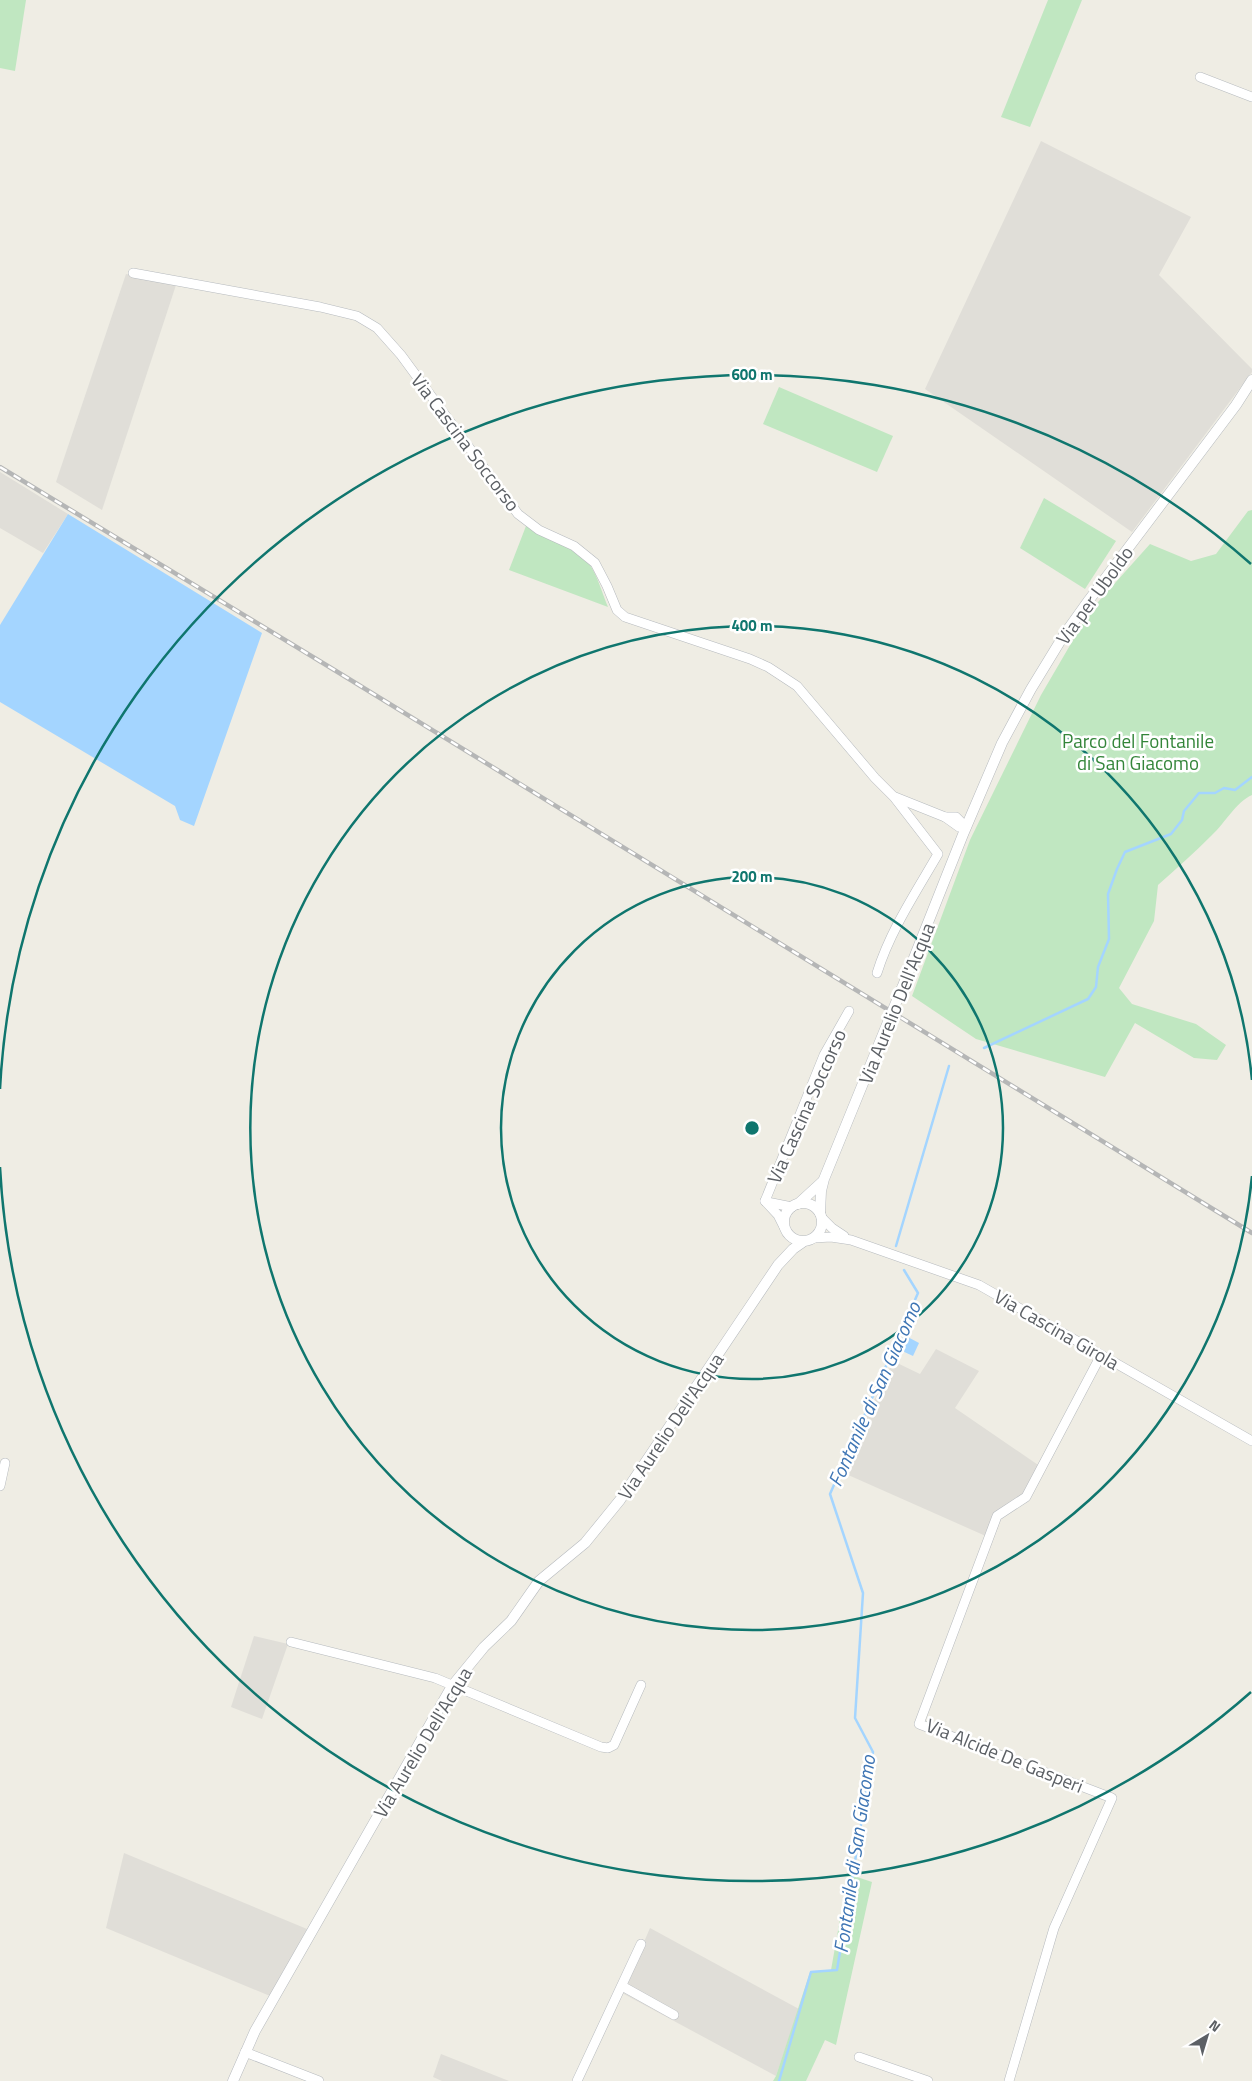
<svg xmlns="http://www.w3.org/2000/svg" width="1252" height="2081" viewBox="0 0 1252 2081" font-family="'Titillium Web',sans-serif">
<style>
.industrial{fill:#e0ded8}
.green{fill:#c0e7c1}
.water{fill:#a4d5ff}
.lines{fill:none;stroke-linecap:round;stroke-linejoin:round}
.stream{stroke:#a4d5ff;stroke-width:2.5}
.minor-casing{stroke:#b6babe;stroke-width:10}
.tertiary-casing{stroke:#b6babe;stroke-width:11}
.minor{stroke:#fff;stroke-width:9}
.tertiary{stroke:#fff;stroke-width:10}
.rail-casing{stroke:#b5b6b6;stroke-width:4.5}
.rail{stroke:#fff;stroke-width:2.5;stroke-dasharray:8;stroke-linecap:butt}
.tertiary-bridge-casing{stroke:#b6babe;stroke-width:11;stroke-linecap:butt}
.tertiary-bridge{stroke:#fff;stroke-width:10}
.ring{fill:none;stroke:#0f766e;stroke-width:2.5}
.labels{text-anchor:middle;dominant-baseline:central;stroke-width:5;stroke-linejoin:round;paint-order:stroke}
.street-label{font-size:19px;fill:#5c6065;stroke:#fff}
.park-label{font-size:19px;fill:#338539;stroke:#fff}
.water-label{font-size:20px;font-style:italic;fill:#3e75b4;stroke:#fff}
.centre{fill:#0f766e;stroke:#fff;stroke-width:2.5}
.ring-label{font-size:15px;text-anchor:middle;font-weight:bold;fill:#0f766e;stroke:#fff;stroke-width:5;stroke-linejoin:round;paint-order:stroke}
</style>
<rect width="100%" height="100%" fill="#efede4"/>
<g class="industrial">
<polygon points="1041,141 1191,217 1159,275 1252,369 1252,372 1132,532 925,389"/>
<polygon points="126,274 176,285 102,510 56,482"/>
<polygon points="0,472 68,514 43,553 0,528"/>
<polygon points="936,1349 979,1371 955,1408 1044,1469 1028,1498 1001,1519 992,1542 988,1537 846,1474 866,1414 876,1397 893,1361 920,1374"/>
<polygon points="254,1636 288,1644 262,1719 231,1707"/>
<polygon points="124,1853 307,1929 270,1996 106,1928"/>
<polygon points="650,1928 799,2009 776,2076 622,1993"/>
<polygon points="441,2054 509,2081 442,2081 433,2077"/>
</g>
<g class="green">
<polygon points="0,0 26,0 15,71 0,68"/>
<polygon points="1048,0 1082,0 1030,127 1001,117"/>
<polygon points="779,387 893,436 877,472 763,424"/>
<polygon points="1044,498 1116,541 1085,589 1020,548"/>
<path d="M1252,510v285c-17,8 -26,27 -40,40 -18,18 -36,34 -54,50l-4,36 -35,67 13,16 64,20 30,21 -9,15 -23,-2 -59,-35 -30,54 -129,-38 -64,-43 58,-156 71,-145 49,-84 60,-67 41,17 25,-7 32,-43z"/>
<path d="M526,526c23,11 55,20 67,44 6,11 10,25 15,37l-99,-37z"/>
<polygon points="848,1874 872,1882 836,2045 825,2040 806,2081 773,2081 776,2076 810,1972 831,1970"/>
</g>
<g class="water">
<polygon points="68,514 262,633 194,826 180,820 175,806 0,702 0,625"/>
<polygon points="904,1335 919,1343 913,1356 898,1349"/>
</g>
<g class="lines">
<g class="stream">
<polyline points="984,1048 1088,999 1096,987 1098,967 1109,939 1108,894 1117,869 1125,852 1171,834 1182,820 1184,811 1199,793 1215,793 1224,788 1235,790 1252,777"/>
<polyline points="896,1246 949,1066"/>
<polyline points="779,2081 811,1972 837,1970 873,1752 855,1718 863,1593 830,1494 918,1293 904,1270"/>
</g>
<g class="minor-casing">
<g id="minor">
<polyline points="1200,77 1252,97"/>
<path d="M133,273l187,34 37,9 20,12 24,27 117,159 21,16 35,16 21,17 12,23 10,24 8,7 125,42 18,8 29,19 78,92 19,19 44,57c-22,38 -48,77 -61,119"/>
<polyline points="895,797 945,817 959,827 966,827"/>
<polyline points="945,817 956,817 966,827"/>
<polyline points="765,1201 824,1055 849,1011"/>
<polyline points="765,1201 778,1215 784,1227"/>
<polyline points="767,1202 792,1207"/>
<polyline points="821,1217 832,1228 844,1236"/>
<polyline points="814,1238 831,1237 851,1240 979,1285 1252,1441"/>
<polyline points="0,1486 5,1463"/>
<polyline points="291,1642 435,1678 601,1747 608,1748 614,1745 641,1685"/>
<polyline points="622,1986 674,2015"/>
<polyline points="245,2052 319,2081"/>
<polyline points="859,2057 928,2081"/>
<polyline points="577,2081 641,1944"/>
<polyline points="1009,2081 1054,1928 1112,1798 919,1724 997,1516 1026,1497 1101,1355"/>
</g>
</g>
<g class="tertiary-casing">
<g id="tertiary">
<polyline points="902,988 964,832 1002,743 1031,689 1064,635 1089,600 1236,405 1252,380"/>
<circle cx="803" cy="1222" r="19"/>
<polyline points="798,1204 822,1182"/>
<polyline points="820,1213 821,1191 824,1179 888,1022"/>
<polyline points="233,2081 255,2031 452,1686 484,1647 511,1621 539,1581 585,1543 620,1500 778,1265 793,1249 803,1242"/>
</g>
</g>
<use href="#minor" class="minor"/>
<use href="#tertiary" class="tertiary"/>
<g class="rail-casing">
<polyline id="rail" points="0,467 336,671 1252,1233"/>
</g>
<use href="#rail" class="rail"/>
<g class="tertiary-bridge-casing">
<polyline id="tertiary-bridge" points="888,1022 902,988"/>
</g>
<use href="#tertiary-bridge" class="tertiary-bridge"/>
</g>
<g class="ring">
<circle cx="752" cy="1128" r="251"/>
<path d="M1252 1176A502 502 0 1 1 1252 1080"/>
<path d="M1251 1692A753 753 0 0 1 0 1167M0 1089A753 753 0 0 1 1251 564"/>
</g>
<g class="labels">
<g class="street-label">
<text transform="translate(466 442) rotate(53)">Via Cascina Soccorso</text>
<text transform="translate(1094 595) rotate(-54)">Via per Uboldo</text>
<text transform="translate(896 1003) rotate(-68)">Via Aurelio Dell'Acqua</text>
<text transform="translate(806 1106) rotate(-66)">Via Cascina Soccorso</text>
<text transform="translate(1057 1329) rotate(30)">Via Cascina Girola</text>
<text transform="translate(670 1426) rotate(-56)">Via Aurelio Dell'Acqua</text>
<text transform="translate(422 1742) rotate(-59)">Via Aurelio Dell'Acqua</text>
<text transform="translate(1005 1755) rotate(22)">Via Alcide De Gasperi</text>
</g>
<g class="park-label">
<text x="1138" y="740">Parco del Fontanile<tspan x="1138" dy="22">di San Giacomo</tspan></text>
</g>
<g class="water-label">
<text transform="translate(874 1394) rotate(-66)">Fontanile di San Giacomo</text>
<text transform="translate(854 1854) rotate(-82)">Fontanile di San Giacomo</text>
</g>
</g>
<circle cx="752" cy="1128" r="8" class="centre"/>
<g class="ring-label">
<text x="752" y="380">600 m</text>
<text x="752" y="631">400 m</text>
<text x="752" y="882">200 m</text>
</g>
<g transform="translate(1207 2036) rotate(38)" stroke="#ffffff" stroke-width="4" paint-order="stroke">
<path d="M0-4L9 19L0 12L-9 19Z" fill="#5c6065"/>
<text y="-8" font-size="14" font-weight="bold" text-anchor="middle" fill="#5c6065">N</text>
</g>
</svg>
